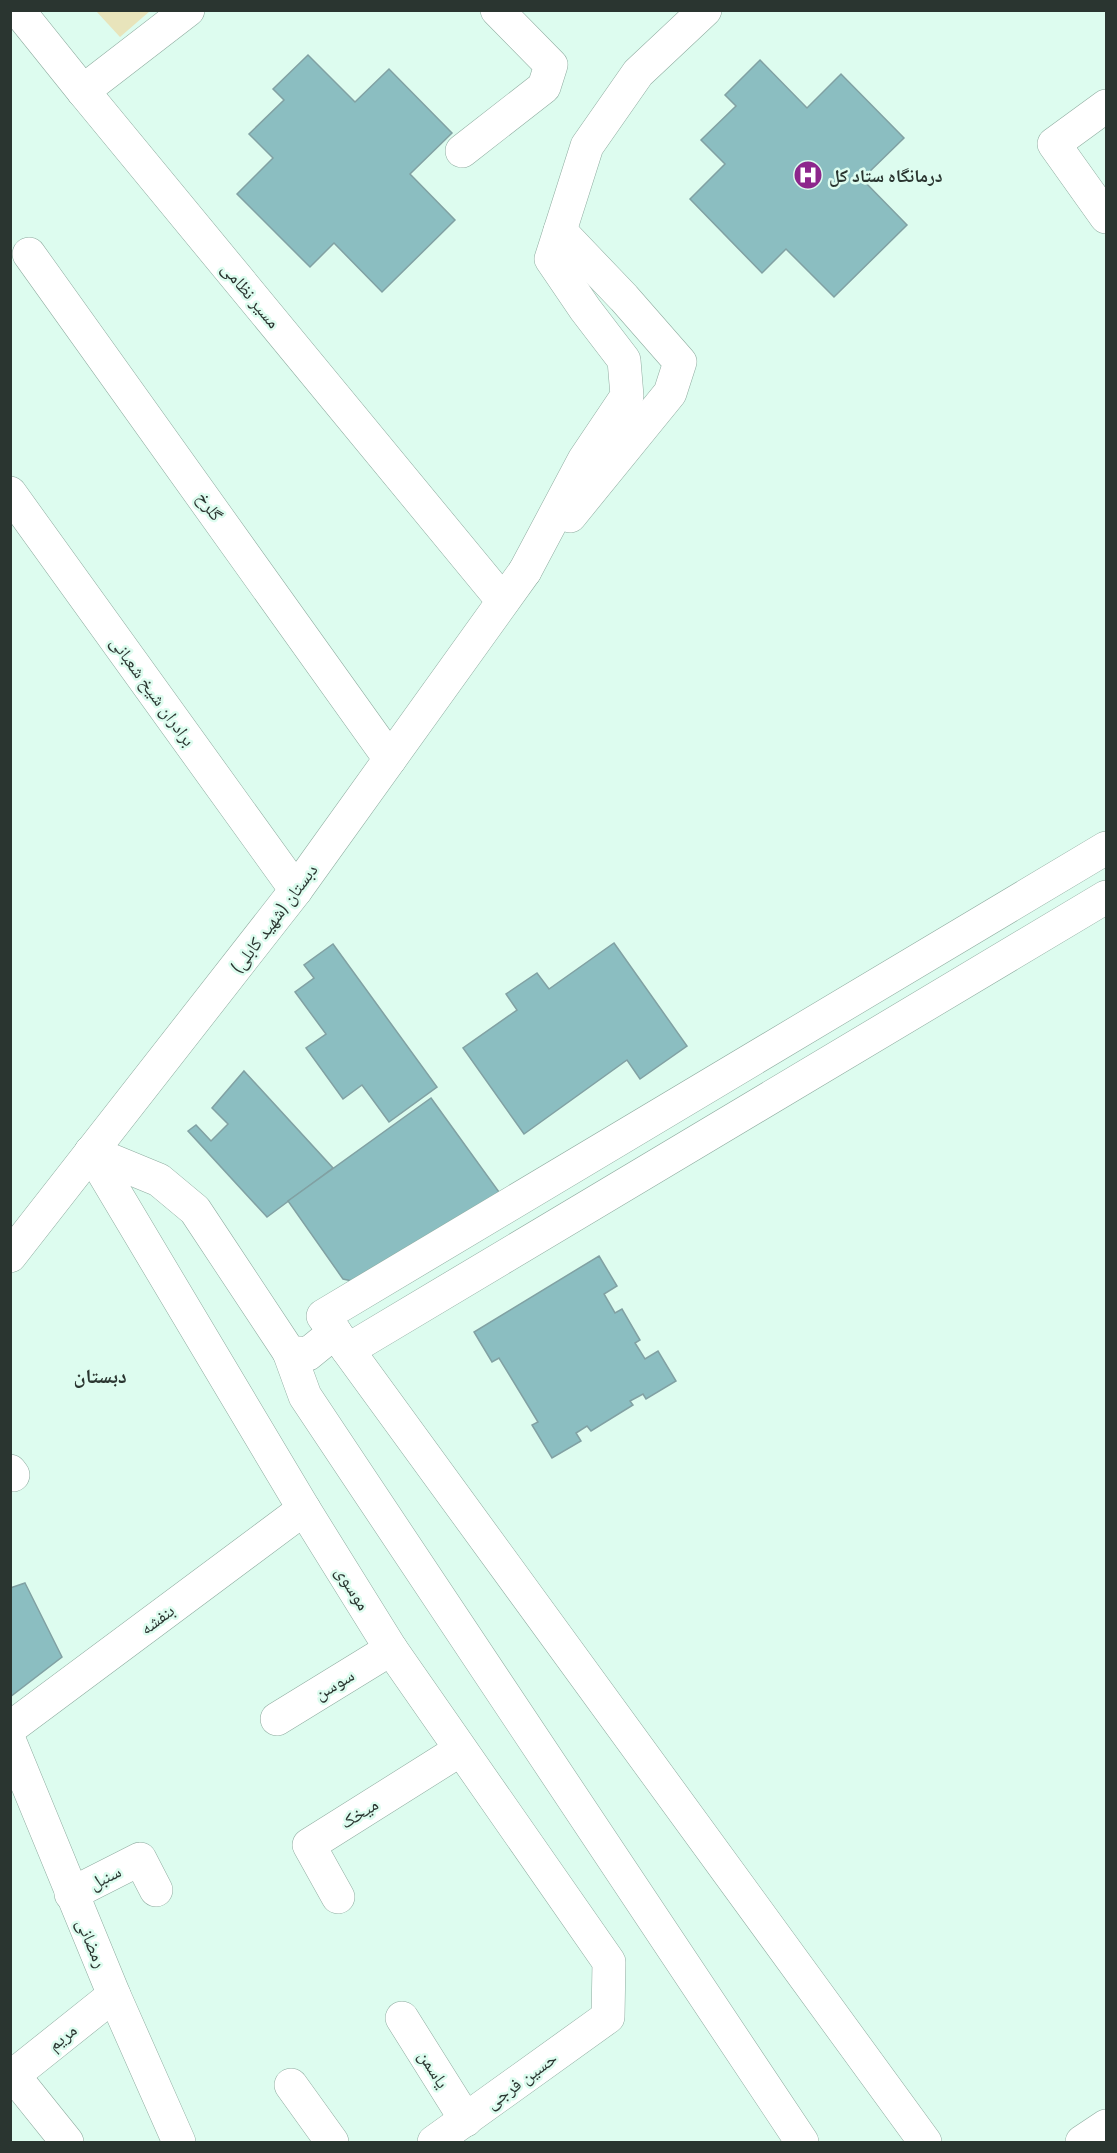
<svg xmlns="http://www.w3.org/2000/svg" width="1117" height="2153" viewBox="0 0 1117 2153" font-family="'Titillium Web','Noto Naskh Arabic',sans-serif">
<style>
.green{fill:#e8e4bb}
.building{fill:#8bbec1;stroke:#81a1a3;stroke-width:1.5}
.lines{fill:none;stroke-linecap:round;stroke-linejoin:round}
.minor-casing{stroke:#8faca0;stroke-width:34}
.major-casing{stroke:#8faca0;stroke-width:34}
.minor{stroke:#fff;stroke-width:33}
.major{stroke:#fff;stroke-width:33}
.labels{text-anchor:middle;dominant-baseline:central;stroke-width:5;stroke-linejoin:round;paint-order:stroke}
.poi-label{font-size:18px;font-weight:bold;fill:#2a3530;stroke:#ddfcef;text-anchor:start}
.street-label{font-size:18px;fill:#2a3530;stroke:#ddfcef}
.neighbourhood-label{font-size:20px;font-weight:bold;fill:#2a3530;stroke:#ddfcef}
</style>
<rect width="100%" height="100%" fill="#ddfcef"/>
<polygon class="green" points="96,11 150,11 120,37"/>
<g class="building">
<polygon points="308,55 355,102 389,69 452,133 410,174 455,220 382,292 334,243 310,267 237,194 273,158 249,134 284,100 273,89"/>
<polygon points="760,60 807,108 841,74 904,138 862,179 907,225 834,297 786,249 762,273 690,199 725,164 701,140 736,106 725,95"/>
<polygon points="614,943 687,1046 640,1079 627,1060 524,1134 463,1048 517,1010 506,994 537,973 549,989"/>
<polygon points="333,944 437,1087 389,1122 362,1085 343,1099 306,1048 326,1034 295,992 314,978 304,965"/>
<polygon points="244,1071 333,1168 267,1217 188,1131 196,1125 211,1141 228,1124 212,1108"/>
<polygon points="431,1098 499,1192 371,1285 343,1279 288,1201"/>
<polygon points="599,1256 617,1286 604,1294 615,1313 622,1309 640,1340 635,1343 645,1359 658,1351 676,1381 646,1399 643,1394 630,1401 633,1405 591,1431 587,1426 576,1433 581,1441 552,1458 532,1425 538,1422 499,1358 492,1362 474,1332"/>
<polygon points="25,1583 62,1657 10,1697 10,1588"/>
</g>
<g class="lines">
<g class="minor-casing">
<g id="minor">
<polyline points="18,10 83,91"/>
<polyline points="188,10 83,91 503,601"/>
<polyline points="1106,106 1054,144 1106,217"/>
<polyline points="462,151 544,87 551,65 497,10"/>
<polyline points="560,231 624,298 680,362 670,393 570,516"/>
<polyline points="29,254 390,759"/>
<polyline points="10,493 296,890"/>
<polyline points="525,571 584,460 627,396 624,360 585,309 551,259 587,146 638,73 705,10"/>
<polyline points="91,1152 304,1509 391,1649 609,1962 608,2017 434,2142"/>
<polyline points="91,1152 159,1180 195,1210 289,1352 308,1354 335,1332"/>
<polyline points="348,1350 1106,897"/>
<polyline points="289,1352 305,1396 802,2142"/>
<polyline points="10,1471 13,1475"/>
<polyline points="277,1719 391,1649"/>
<polyline points="10,1728 304,1509"/>
<polyline points="10,1742 114,1995 179,2142"/>
<polyline points="71,1894 140,1859 156,1890"/>
<polyline points="338,1897 309,1845 460,1750"/>
<polyline points="402,2018 466,2120"/>
<polyline points="10,2071 67,2142"/>
<polyline points="10,2078 114,1995"/>
<polyline points="291,2085 332,2142"/>
<polyline points="925,2142 323,1316 1106,848"/>
<polyline points="1082,2142 1106,2126"/>
</g>
</g>
<g class="major-casing">
<polyline id="major" points="10,1256 296,890 525,571"/>
</g>
<use href="#minor" class="minor"/>
<use href="#major" class="major"/>
</g>
<defs>
<g id="hospital-disc" transform="scale(1.5)"><circle r="9.5" fill="#8d268c" stroke="#ddfcef"/><path d="M-5-5h3v3.5h4V-5h3V5h-3V1.5h-4V5h-3Z" fill="#fff"/></g>
</defs>
<g fill-rule="evenodd">
<use href="#hospital-disc" x="808" y="175"/>
</g>
<g class="labels">
<g class="poi-label">
<text x="829" y="175">درمانگاه ستاد کل</text>
</g>
<g class="street-label">
<text transform="translate(251 295) rotate(50)">مسیر نظامی</text>
<text transform="translate(210 506) rotate(54)">گلرخ</text>
<text transform="translate(153 691) rotate(54)">برادران شیخ شعبانی</text>
<text transform="translate(274 918) rotate(-53)">دبستان (شهید کابلی)</text>
<text transform="translate(353 1588) rotate(58)">موسوی</text>
<text transform="translate(157 1619) rotate(-37)">بنفشه</text>
<text transform="translate(334 1684) rotate(-31)">سوسن</text>
<text transform="translate(359 1813) rotate(-32)">میخک</text>
<text transform="translate(105 1877) rotate(-27)">سنبل</text>
<text transform="translate(92 1943) rotate(67)">رمضانی</text>
<text transform="translate(62 2037) rotate(-39)">مریم</text>
<text transform="translate(434 2069) rotate(58)">یاسمن</text>
<text transform="translate(521 2080) rotate(-36)">حسین فرجی</text>
</g>
<g class="neighbourhood-label">
<text x="100" y="1375">دبستان</text>
</g>
</g>
<rect width="1117" height="2153" fill="none" stroke="#2a3530" stroke-width="24"/>
</svg>
